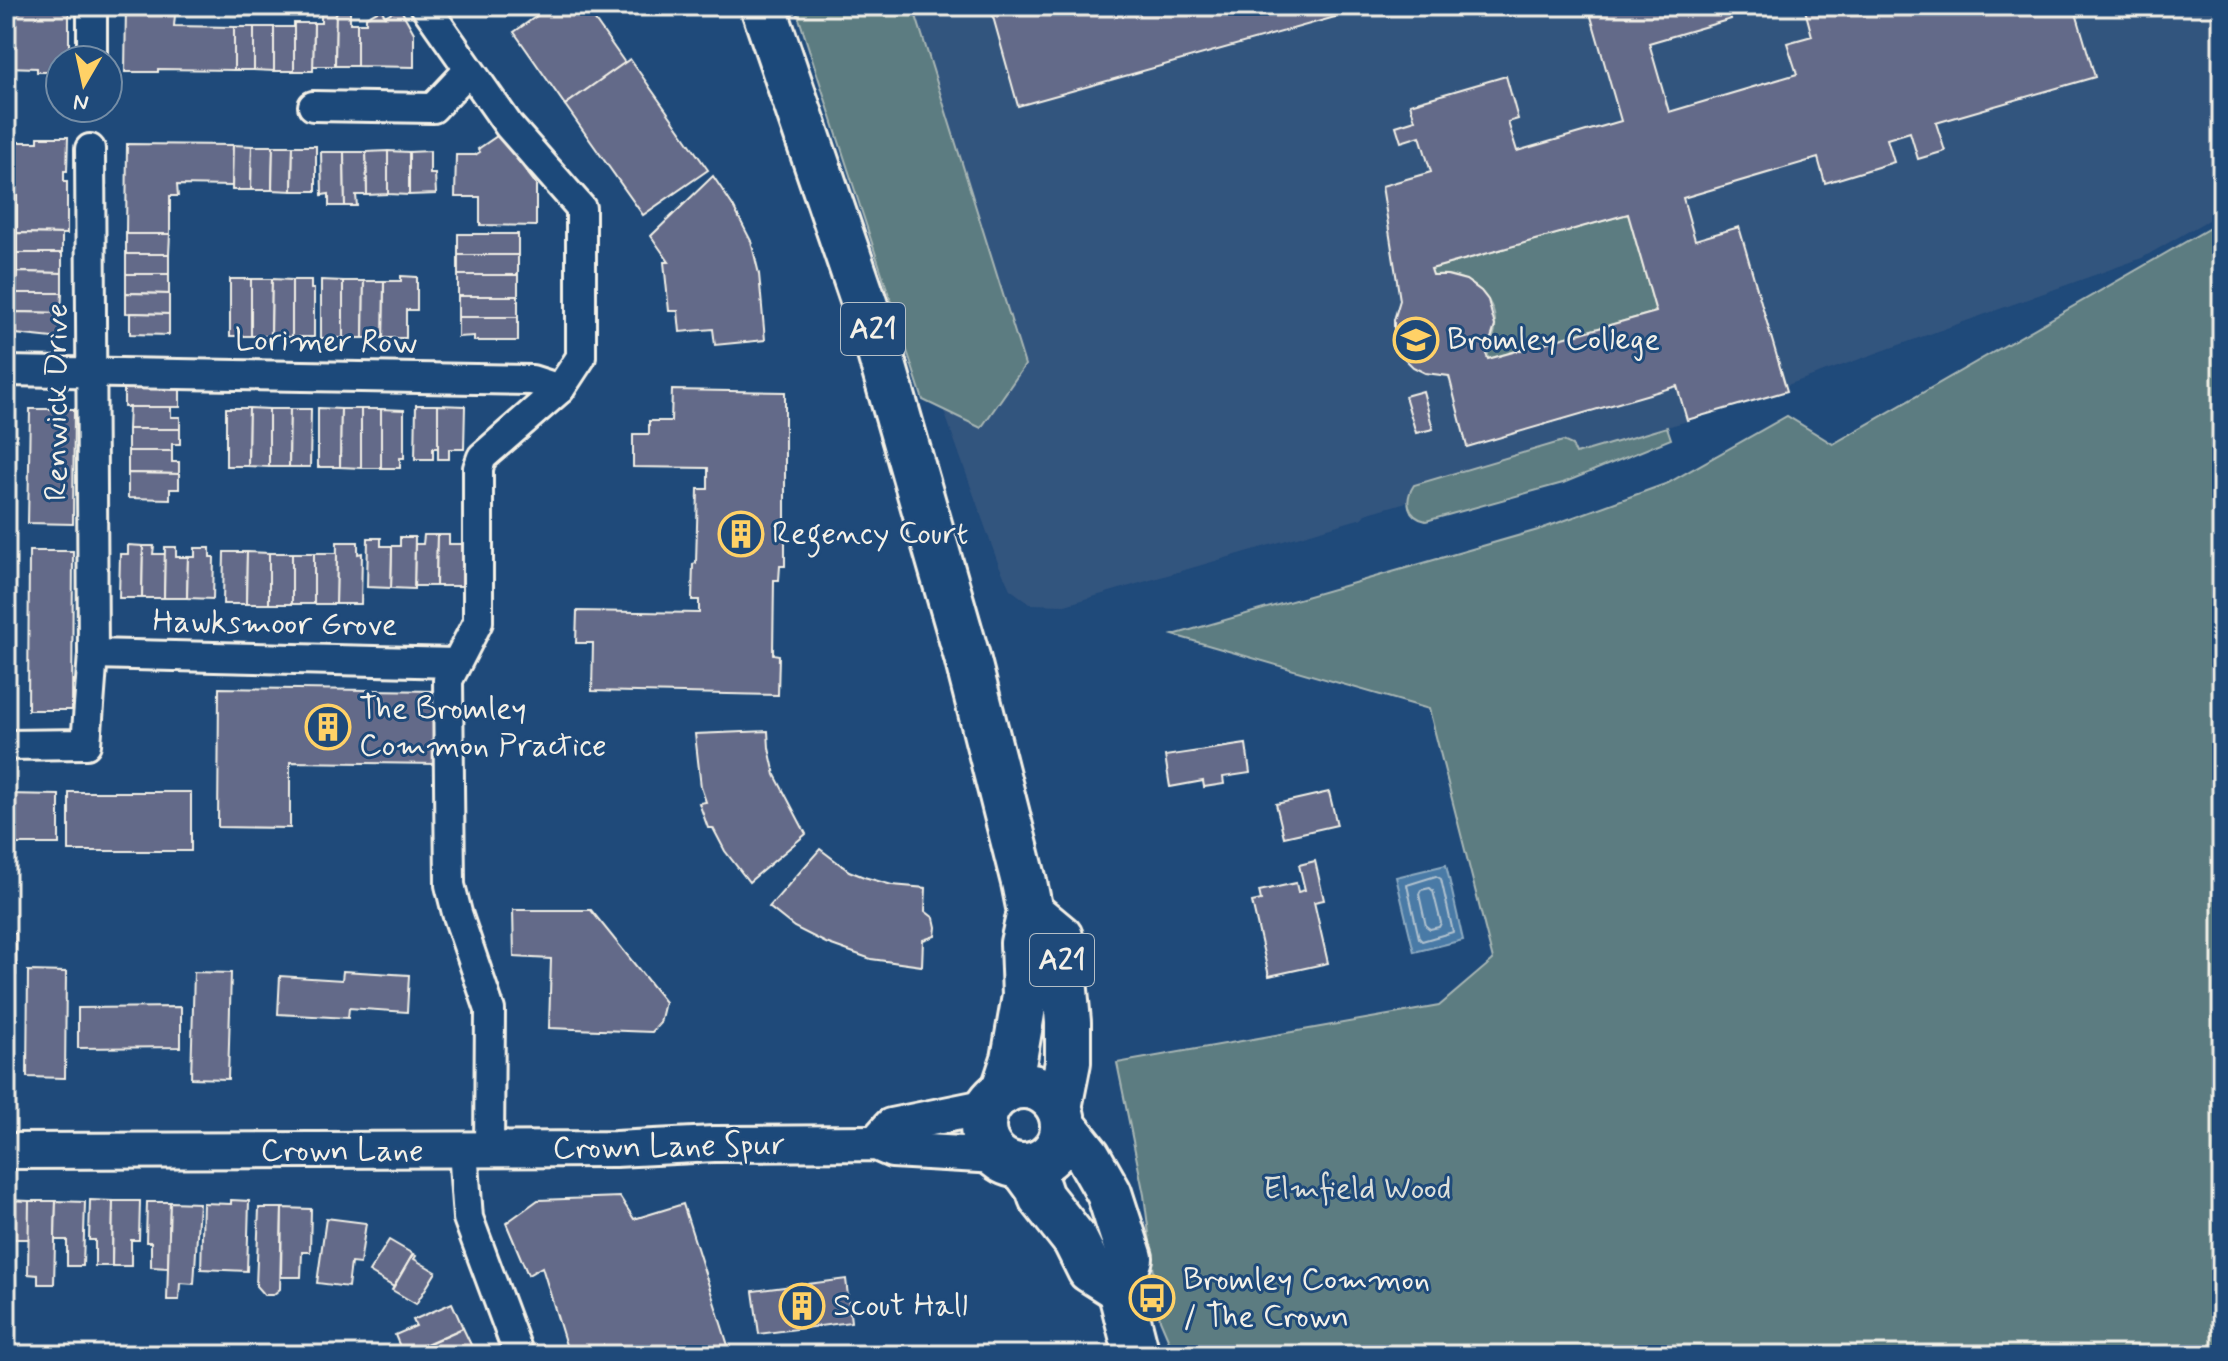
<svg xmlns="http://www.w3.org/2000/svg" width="2228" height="1361" viewBox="0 0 2228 1361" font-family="Mynerve,sans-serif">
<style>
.built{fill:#33547e}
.green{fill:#5b7c81;stroke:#a8b6b4;stroke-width:2}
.water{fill:#497aa6;stroke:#8daac0;stroke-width:2}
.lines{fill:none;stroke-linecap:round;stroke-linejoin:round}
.shore{stroke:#b0c1ce;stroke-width:2}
.building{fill:#636b89;stroke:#f4f1e8;stroke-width:2;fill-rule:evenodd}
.minor-casing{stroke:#f4f1e8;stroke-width:34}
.tertiary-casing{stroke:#f4f1e8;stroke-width:40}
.primary-casing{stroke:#f4f1e8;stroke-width:50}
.minor{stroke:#1f4a7a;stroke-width:28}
.tertiary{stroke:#1f4a7a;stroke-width:34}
.primary{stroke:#1f4a7a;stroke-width:44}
.labels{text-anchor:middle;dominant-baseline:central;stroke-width:6;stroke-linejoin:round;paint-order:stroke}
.shield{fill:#1f4a7a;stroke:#b4bfc7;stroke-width:2}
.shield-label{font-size:30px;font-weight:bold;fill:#f4f1e8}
.poi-label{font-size:32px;fill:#f4f1e8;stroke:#1f4a7a;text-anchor:start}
.street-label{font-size:32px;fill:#f4f1e8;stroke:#1f4a7a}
.park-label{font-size:32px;fill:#dddfd9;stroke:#1f4a7a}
</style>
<rect width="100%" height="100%" fill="#1f4a7a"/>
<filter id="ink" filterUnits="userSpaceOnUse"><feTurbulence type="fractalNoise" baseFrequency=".0125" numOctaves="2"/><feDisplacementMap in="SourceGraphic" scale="16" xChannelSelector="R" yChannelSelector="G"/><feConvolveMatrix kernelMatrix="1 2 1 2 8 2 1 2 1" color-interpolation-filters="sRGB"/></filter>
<g filter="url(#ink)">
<polygon class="built" points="800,6 2222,6 2222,212 2142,258 1684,422 1365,514 1362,518 1065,605 1030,604 1010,589 998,563"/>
<g class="green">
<polygon points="795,6 913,6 1025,365 981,428 923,400"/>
<path d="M1628,214l28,98 -168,47c-2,-10 6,-19 7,-30 3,-34 -30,-58 -62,-54l-2,-6z"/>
<polygon points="2222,221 2222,1355 1175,1355 1160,1320 1144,1195 1117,1063 1439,1006 1493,960 1429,709 1173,635 1538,530 1668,483 1787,416 1833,444"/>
<path d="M1667,427l4,12 -108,44 -137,38c-19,-4 -22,-21 -12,-36l149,-44 9,4 4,9z"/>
</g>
<polygon class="water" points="1446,865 1463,940 1414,952 1396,877"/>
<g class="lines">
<g class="shore">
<polygon points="1436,876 1441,879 1453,932 1422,941 1419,938 1407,885"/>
<polygon points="1430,888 1433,891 1441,923 1439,927 1430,929 1426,926 1419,894 1421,890"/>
</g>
</g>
<g class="building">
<polygon points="20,6 64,6 63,12 69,12 69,60 60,60 60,72 37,72 37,68 6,67 6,23 14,23 14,11 20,12"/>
<polygon points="126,6 171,6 171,15 175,15 174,26 234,27 234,70 158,69 158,72 125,72"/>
<polygon points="551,6 585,6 625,63 565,105 514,32"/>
<polygon points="990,6 1098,6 1099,10 1113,6 1359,6 1360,10 1018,106"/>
<path d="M1588,6h139l4,13 -82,24 20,69 128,-38 -10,-31 25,-7 -8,-30h270l21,71 -159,46 9,28 -27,8 -8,-27 -23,7 7,23 -69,21 -7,-25 -135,40 12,42 44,-13 48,164 -100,29 -10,-34 -210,61 -18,-71 -24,-3 -12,-6 -9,-9 -10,-24v-14l6,-20 -18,-114 49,-14 -11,-36 -19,6 -5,-16 19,-6 -5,-16 96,-28 12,43 -10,3 9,29 104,-30zM1628,214l28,98 -168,47 -2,-5 9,-28 -7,-26 -7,-9 -15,-11 -19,-5h-14l-2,-6z"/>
<polygon points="400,8 414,33 414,67 357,66 357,23 366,23 366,17 381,9 385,16"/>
<polygon points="321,11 336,12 335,66 313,66 314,23 321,23"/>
<polygon points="336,12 350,12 350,23 357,23 357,66 335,66"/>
<polygon points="294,23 314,23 313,71 294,71"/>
<rect x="234" y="27" width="20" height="43"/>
<polygon points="254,27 274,27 274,71 254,70"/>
<rect x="274" y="27" width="20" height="44"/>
<polygon points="630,59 708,170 643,215 565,105"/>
<polygon points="503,132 520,156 516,158 536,184 536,226 480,225 480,197 455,197 456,155 475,155 480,152 478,149"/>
<polygon points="38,137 68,137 67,171 64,171 64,182 67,182 67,234 17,233 17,196 13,196 13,184 6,184 6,142 38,142"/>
<polygon points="127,144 233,145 232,186 177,185 178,196 170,196 170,234 126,234"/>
<polygon points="233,145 252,146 251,190 232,190"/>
<polygon points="252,146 273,146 272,190 251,190"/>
<polygon points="273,146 293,146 292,191 272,190"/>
<polygon points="293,146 316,146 316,191 292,191"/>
<polygon points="388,151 409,152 409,195 388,194"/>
<polygon points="388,151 388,194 367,195 366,152"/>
<polygon points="430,151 430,174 435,174 436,194 409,195 409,152"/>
<polygon points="321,152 344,152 345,206 329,206 329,194 322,195"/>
<polygon points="344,152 366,152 367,195 356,195 357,206 345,206"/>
<polygon points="713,176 733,206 751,241 759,274 765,340 715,345 713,329 680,332 678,311 669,311 664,262 669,262 651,236"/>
<polygon points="17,233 62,234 62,253 17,253"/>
<polygon points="126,234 170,234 169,254 126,254"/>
<rect x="458" y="234" width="60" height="21"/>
<polygon points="17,253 62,253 62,273 17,272"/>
<rect x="126" y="254" width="43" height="20"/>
<rect x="458" y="255" width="60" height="20"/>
<polygon points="17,272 62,273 62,293 16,293"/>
<polygon points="126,274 169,274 169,294 126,293"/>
<rect x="458" y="275" width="60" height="21"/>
<polygon points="401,276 417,277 417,310 406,310 406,338 383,338 384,281 401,281"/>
<rect x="230" y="279" width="21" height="57"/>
<polygon points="251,279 272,279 271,336 251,336"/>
<polygon points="272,279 292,280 292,337 271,336"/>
<polygon points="292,280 311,280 311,289 314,289 314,337 292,337"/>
<polygon points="321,280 343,281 343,338 321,338"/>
<polygon points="343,281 364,281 363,338 343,338"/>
<polygon points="364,281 384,281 383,338 363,338"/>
<polygon points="16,293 62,293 61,313 16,312"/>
<polygon points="126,293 169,294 169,314 126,313"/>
<rect x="458" y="296" width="60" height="21"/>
<polygon points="16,312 61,313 61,339 16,334"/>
<polygon points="130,313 169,314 169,335 130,334"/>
<polygon points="458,317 518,317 518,341 474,341 474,336 458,337"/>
<polygon points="124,382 172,383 172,390 180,390 180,407 124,407"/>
<polygon points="672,390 785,392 785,566 780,566 779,580 774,580 773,654 779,655 778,695 592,691 593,643 576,643 577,611 699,613 699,600 692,600 693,564 696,563 698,489 708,489 708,468 633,467 633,434 649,434 649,421 671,421"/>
<polygon points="1423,391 1433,429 1416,433 1405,396"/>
<polygon points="416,405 438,405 438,448 433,448 433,459 415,459"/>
<polygon points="438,405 465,406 464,449 449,449 449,459 438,459"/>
<polygon points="129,407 171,407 171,417 180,417 180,429 128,429"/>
<polygon points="226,408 249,408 248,466 226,466"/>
<polygon points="249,408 269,409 269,467 248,466"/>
<polygon points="318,408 341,409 340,467 318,467"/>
<polygon points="30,409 74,409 73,524 28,523"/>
<polygon points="269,409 290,409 289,467 269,467"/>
<polygon points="290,409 311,409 310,467 289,467"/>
<polygon points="341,409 361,409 361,468 340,467"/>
<rect x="361" y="409" width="20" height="59"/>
<polygon points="381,409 404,410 404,458 400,458 400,468 381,468"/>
<polygon points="128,429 180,429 180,444 172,444 172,451 128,451"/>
<polygon points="128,451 172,451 172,462 179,462 179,474 128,473"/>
<polygon points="128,473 179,474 179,489 170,489 170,499 128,498"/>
<polygon points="424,535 437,535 436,586 414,586 415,544 423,544"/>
<polygon points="437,535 449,535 449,544 463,544 463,586 436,586"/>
<polygon points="400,537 415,537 414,589 391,588 392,546 400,546"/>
<polygon points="368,538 381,538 381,546 392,546 391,588 367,587"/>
<polygon points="337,542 358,542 358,554 362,553 361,604 336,604"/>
<polygon points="128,545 143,546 142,598 119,598 120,554 128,554"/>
<polygon points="143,546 154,546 153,554 165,554 164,598 142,598"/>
<polygon points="165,547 176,547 176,557 188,557 187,598 164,598"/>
<polygon points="195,548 210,548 210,557 214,557 213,599 187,598 188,557 195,557"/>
<polygon points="29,551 73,551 72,710 28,710"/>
<polygon points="224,552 247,552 246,604 223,604"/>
<polygon points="247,552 269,553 269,604 246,604"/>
<rect x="269" y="553" width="23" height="51"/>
<rect x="292" y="553" width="22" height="51"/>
<polygon points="314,553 337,553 336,604 314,604"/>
<polygon points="219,688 438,691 438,764 290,762 290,828 218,827"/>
<polygon points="768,731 769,748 775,775 806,834 749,882 725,851 713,828 708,828 699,803 706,802 701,787 695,734"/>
<polygon points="1246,744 1250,773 1223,777 1224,784 1204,787 1203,781 1170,787 1165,756"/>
<rect x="69" y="792" width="122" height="59"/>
<polygon points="1329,792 1337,825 1284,837 1276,804"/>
<polygon points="6,794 59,795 59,844 6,844"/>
<polygon points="820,849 849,871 864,877 892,885 926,888 925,911 934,918 936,927 935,936 923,940 922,966 871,959 826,943 794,927 769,907"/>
<polygon points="1315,861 1324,900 1314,902 1328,963 1269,976 1252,902 1261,900 1259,891 1296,883 1298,892 1305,890 1299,865"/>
<polygon points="513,910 591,910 665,1002 660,1023 652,1032 549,1028 551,959 514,957"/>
<rect x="6" y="933" width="10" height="42"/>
<polygon points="28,971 66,972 65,1078 27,1077"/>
<polygon points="343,971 409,975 407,1012 349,1008 348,1018 278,1014 280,976 342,980"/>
<polygon points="194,972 231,973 228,1079 191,1078"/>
<polygon points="181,1007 181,1047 78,1048 78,1008"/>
<polygon points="620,1197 634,1219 683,1204 731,1355 569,1355 542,1267 528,1275 506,1223 538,1200"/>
<polygon points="6,1200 29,1201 29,1239 6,1239"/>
<polygon points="90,1200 113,1201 112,1266 95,1266 95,1240 89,1240"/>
<polygon points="231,1200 249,1201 247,1271 201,1269 203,1203 231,1204"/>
<polygon points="29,1201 56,1201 54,1284 38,1284 38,1275 28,1274"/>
<polygon points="56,1201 85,1202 83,1266 67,1266 67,1240 55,1240"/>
<polygon points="113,1201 140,1201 139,1240 131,1240 131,1266 112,1266"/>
<polygon points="147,1202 170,1202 168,1268 151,1267 151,1242 146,1242"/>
<polygon points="170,1202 199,1203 194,1284 180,1283 179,1300 167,1300"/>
<polygon points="259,1208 282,1208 280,1289 273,1295 264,1295 256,1286"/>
<polygon points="282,1208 311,1209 310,1252 302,1252 301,1277 281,1277"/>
<polygon points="326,1218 366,1223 360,1264 351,1263 348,1287 317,1283"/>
<polygon points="389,1240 413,1254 394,1287 369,1272"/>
<polygon points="413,1254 416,1256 414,1259 436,1272 416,1304 392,1290"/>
<polygon points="846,1279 851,1322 759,1334 753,1291"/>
<polygon points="452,1303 463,1328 403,1354 395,1335 416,1326 413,1320"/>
<polygon points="463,1328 473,1349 459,1355 403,1355"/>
</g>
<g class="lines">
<g class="minor-casing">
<g id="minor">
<polyline points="425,6 509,126 581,208 581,357 560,389 482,457 478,468 478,622 448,680 450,885 457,913 490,1010 489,1150"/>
<polyline points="92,60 92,6"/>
<polyline points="313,106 433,108 469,70"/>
<polyline points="6,371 532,380 560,389"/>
<polyline points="93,654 455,663"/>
<polyline points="6,745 86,744 93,654 90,149"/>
<polyline points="463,1150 468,1218 519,1355"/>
</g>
</g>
<g class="tertiary-casing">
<g id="tertiary">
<polyline points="876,1143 891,1126 989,1106"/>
<polyline points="6,1151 615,1149 714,1144 876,1143 892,1150 997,1156"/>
</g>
</g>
<g class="primary-casing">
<g id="primary">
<polyline points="763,6 873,329 967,657 1024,882 1030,912 1023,943 1025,996 1014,1059 1003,1092"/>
<polyline points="1030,912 1060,937 1068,1022 1068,1062 1059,1108"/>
<circle cx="1023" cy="1126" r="40"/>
<polyline points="1064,1126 1088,1156 1109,1193 1130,1258 1120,1289 1137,1355"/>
<polyline points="1022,1166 1038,1188 1041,1197 1075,1240 1090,1270 1120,1289"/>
</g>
</g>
<use href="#minor" class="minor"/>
<use href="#tertiary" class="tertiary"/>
<use href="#primary" class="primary"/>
</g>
</g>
<defs>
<g id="university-ring" transform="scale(2.3)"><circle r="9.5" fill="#1f4a7a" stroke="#ffd166" stroke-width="1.5"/><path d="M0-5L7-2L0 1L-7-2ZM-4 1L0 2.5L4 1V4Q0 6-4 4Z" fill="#ffd166"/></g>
<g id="building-ring" transform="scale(2.3)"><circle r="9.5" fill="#1f4a7a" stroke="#ffd166" stroke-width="1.5"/><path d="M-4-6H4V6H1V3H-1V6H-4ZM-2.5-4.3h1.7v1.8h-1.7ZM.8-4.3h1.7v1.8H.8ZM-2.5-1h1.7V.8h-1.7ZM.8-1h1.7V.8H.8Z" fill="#ffd166"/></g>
<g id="bus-ring" transform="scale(2.3)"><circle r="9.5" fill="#1f4a7a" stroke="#ffd166" stroke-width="1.5"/><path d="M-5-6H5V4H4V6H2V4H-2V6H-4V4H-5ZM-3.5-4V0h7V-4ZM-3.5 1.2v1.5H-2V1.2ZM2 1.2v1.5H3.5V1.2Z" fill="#ffd166"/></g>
</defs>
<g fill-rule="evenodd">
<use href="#university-ring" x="1416" y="340"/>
<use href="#building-ring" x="741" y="534"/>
<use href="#building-ring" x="328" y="727"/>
<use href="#bus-ring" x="1152" y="1298"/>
<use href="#building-ring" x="802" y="1306"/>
</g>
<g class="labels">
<g class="shield">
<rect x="841" y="303" width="64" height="52" rx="6"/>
<rect x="1030" y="934" width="64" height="52" rx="6"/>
</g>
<g class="shield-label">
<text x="873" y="329">A21</text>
<text x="1062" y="960">A21</text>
</g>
<g class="poi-label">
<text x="1447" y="340">Bromley College</text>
<text x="772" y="534">Regency Court</text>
<text x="359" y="709">The Bromley<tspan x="359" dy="37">Common Practice</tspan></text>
<text x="1183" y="1280">Bromley Common<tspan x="1183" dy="37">/ The Crown</tspan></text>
<text x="833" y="1306">Scout Hall</text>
</g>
<g class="street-label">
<text transform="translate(326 342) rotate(1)">Lorimer Row</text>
<text transform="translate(57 402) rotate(-90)">Renwick Drive</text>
<text transform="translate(275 624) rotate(1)">Hawksmoor Grove</text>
<text transform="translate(669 1147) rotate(-1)">Crown Lane Spur</text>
<text x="342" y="1151">Crown Lane</text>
</g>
<g class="park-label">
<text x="1357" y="1189">Elmfield Wood</text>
</g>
</g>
<rect width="2228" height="1361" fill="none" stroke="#1f4a7a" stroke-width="32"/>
<rect x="16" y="16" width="2196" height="1329" fill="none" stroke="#f4f1e8" stroke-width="3" filter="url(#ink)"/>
<g transform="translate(84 84) rotate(189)"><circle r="38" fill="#1f4a7a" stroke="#748da6" stroke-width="2"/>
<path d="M0-6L14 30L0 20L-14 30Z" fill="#ffd166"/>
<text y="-12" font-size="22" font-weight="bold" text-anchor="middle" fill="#f4f1e8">N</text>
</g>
</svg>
